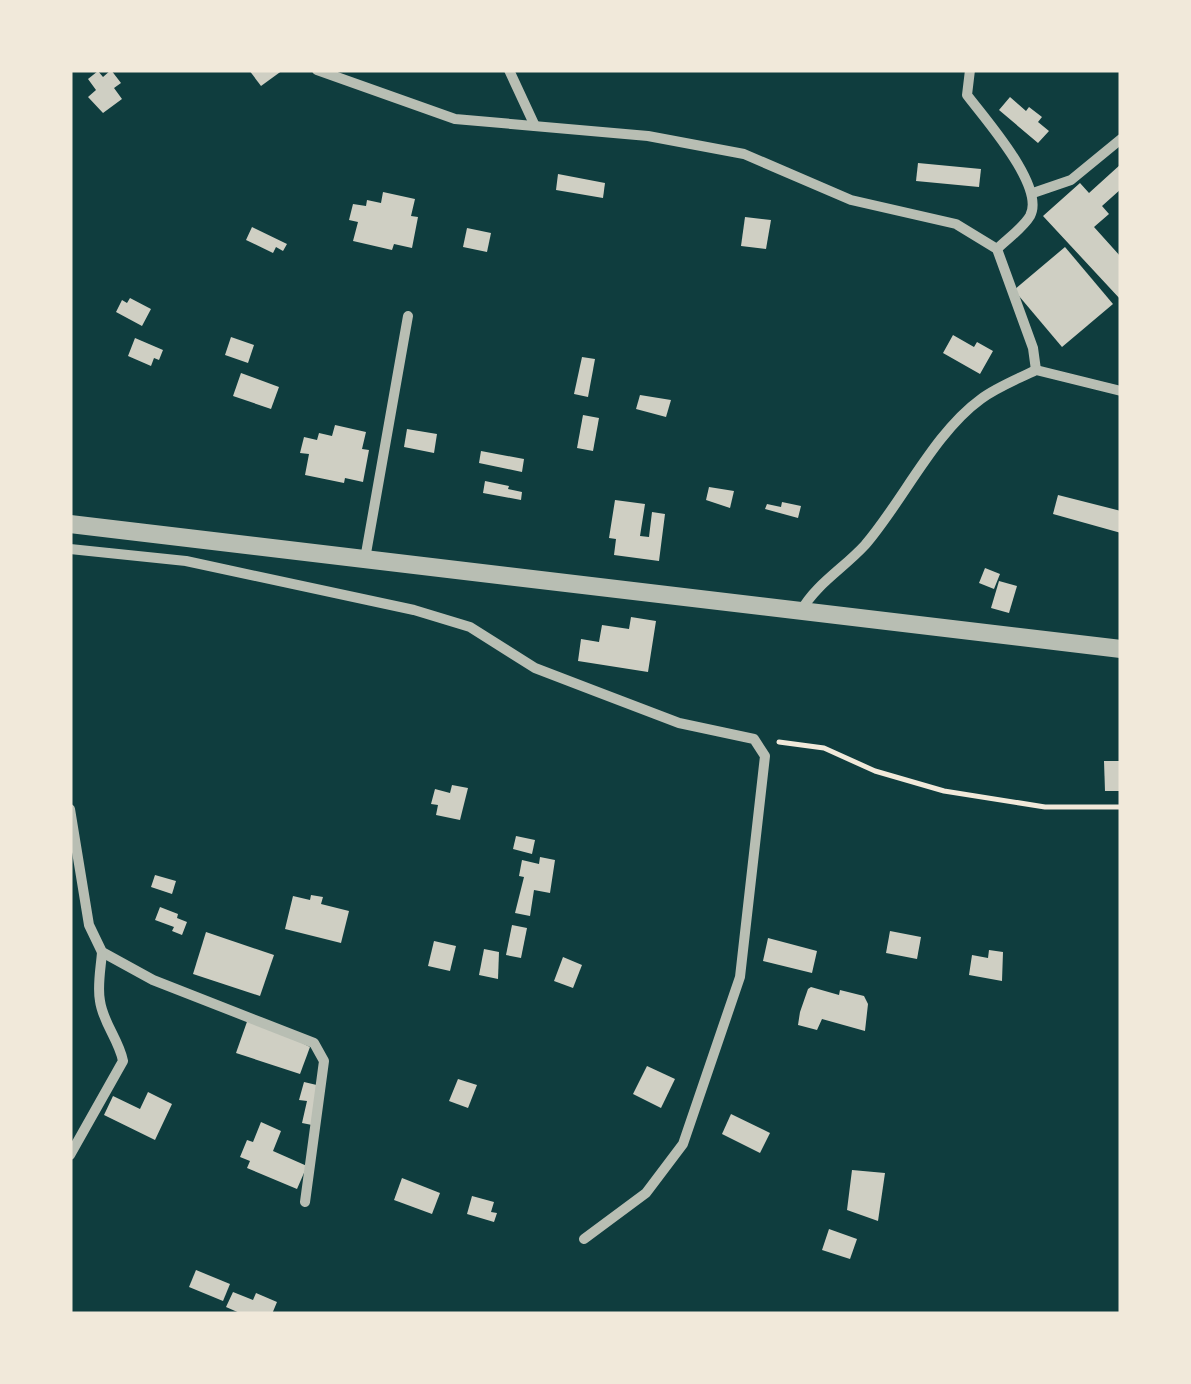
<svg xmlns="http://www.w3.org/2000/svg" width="1191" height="1384" viewBox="0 0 1191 1384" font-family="Arial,sans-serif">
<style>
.building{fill:#cfcfc3}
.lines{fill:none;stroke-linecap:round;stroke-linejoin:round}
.path{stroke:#f1e9da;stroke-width:5}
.minor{stroke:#b8beb3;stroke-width:10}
.tertiary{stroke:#b8beb3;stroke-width:18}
</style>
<rect width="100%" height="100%" fill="#0f3d3e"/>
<g class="building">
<polygon points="111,70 121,83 114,88 122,99 103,113 88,97 96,90 88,79 98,71 103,77"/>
<polygon points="249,70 283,70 261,86"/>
<polygon points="1010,97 1026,111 1029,107 1042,117 1038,122 1049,131 1038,143 999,110"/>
<polygon points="918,163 981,169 979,187 916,181"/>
<polygon points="1121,164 1121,189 1102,206 1109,214 1094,227 1121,257 1121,300 1043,216 1080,183 1089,193"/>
<polygon points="558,174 605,183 603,198 556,190"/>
<polygon points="383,192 415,199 411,216 418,217 412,248 394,244 392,250 353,241 358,222 349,220 353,204 366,206 367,200 381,203"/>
<polygon points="745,217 771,220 766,249 741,246"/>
<polygon points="252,227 287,244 283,251 276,247 273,253 246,240"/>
<polygon points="467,228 491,233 487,252 463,247"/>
<polygon points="1065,247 1113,304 1062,347 1014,290"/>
<polygon points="130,298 151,309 142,326 116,312 122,300 127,303"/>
<polygon points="953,335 974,347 977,342 993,351 980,374 943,353"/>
<polygon points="231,337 254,345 248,363 225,355"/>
<polygon points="135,338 163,350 159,360 154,358 151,366 128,356"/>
<polygon points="582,357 595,359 588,397 574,394"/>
<polygon points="241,373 279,387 271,409 233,396"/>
<polygon points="640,395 671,400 666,417 636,409"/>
<polygon points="583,415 599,418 593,451 577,448"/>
<polygon points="335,425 366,432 362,449 369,450 363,482 345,478 344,483 305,475 309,454 300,453 304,437 317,440 319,433 332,436"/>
<polygon points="407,429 437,434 434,453 404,447"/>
<polygon points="481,451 524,459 522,472 479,463"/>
<polygon points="485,481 509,486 508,489 522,492 521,500 483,493"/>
<polygon points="709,487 734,491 730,508 706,500"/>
<polygon points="1058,495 1121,511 1121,533 1053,514"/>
<polygon points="615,500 645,504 640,536 649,537 652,512 665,514 659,561 614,555 616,539 609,538"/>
<polygon points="782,502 801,506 798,518 765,509 767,504 781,507"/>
<polygon points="985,568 1000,574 994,589 979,583"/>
<polygon points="999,581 1017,586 1009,613 991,608"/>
<polygon points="631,617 656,621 648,672 578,661 581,639 599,642 602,625 629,629"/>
<polygon points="1104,761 1121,761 1121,791 1105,791"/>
<polygon points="452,785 468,788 460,820 436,815 438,805 431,804 435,789 450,793"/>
<polygon points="516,836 535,840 532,854 513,849"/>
<polygon points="540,857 555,860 550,893 534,890 530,916 515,913 524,877 519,876 522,860 539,864"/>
<polygon points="155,875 176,881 172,894 151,887"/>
<polygon points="311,895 323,897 321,904 349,911 341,943 285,929 293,896 310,900"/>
<polygon points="160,907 178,914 177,918 187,922 182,935 172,931 174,927 155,920"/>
<polygon points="512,925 527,928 521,958 506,955"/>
<polygon points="890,931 921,937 917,959 886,953"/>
<polygon points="206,932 274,955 260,996 193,974"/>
<polygon points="768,938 817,951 812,973 763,961"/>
<polygon points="434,941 456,946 450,971 428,966"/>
<polygon points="484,949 499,952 498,979 479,975"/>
<polygon points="989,950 1003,952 1002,981 969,975 972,955 988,958"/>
<polygon points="563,957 582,965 573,988 554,981"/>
<polygon points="811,987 839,995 840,990 864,996 868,1004 865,1031 822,1019 817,1030 798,1025 800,1012 808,989"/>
<polygon points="249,1016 310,1047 300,1074 236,1053"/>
<polygon points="647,1066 675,1079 661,1108 633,1094"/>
<polygon points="458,1079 477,1085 468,1108 449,1101"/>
<polygon points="304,1082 321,1086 312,1125 302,1123 307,1101 299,1100"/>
<polygon points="148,1092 172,1104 155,1140 104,1115 113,1096 140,1109"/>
<polygon points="731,1114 770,1133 760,1153 722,1134"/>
<polygon points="261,1122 281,1131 273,1151 307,1166 297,1189 247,1168 250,1161 240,1157 247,1140 253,1142"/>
<polygon points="852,1170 885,1173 878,1221 847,1210"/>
<polygon points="402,1178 440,1193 432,1214 394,1200"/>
<polygon points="472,1196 494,1202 491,1212 497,1213 494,1222 467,1214"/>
<polygon points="829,1229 857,1239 850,1259 822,1250"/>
<polygon points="196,1270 230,1284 223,1301 189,1287"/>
<polygon points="233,1292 253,1300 256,1293 277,1302 272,1314 242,1314 226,1307"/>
</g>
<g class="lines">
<polyline class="path" points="779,742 824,748 875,771 944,791 1045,807 1121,807"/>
<g class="minor">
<polyline points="317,70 455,119 648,136 744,154 851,200 956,224 997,249 1033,348 1036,370"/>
<polyline points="509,70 535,126"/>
<path d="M970,70l-3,25c18,24 79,92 63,121 -7,12 -23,23 -33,33"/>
<polyline points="1033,193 1071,180 1121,139"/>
<polyline points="70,549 186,561 414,610 470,627 535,668 595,691 679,723 754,739 765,756 740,977 683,1144 646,1193 584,1239"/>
<polyline points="365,559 408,316"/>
<path d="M801,611c15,-27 43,-43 64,-66 38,-44 69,-112 116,-146 16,-12 37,-20 55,-29l85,21"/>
<polyline points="70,809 89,925 102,952 153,980 314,1043 324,1061 305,1202"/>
<path d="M70,1155l53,-94c-4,-21 -20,-38 -23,-60 -3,-15 1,-34 2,-49"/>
</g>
<polyline class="tertiary" points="70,524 1121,649"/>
</g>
<rect width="1191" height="1384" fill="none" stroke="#f1e9da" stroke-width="145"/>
</svg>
